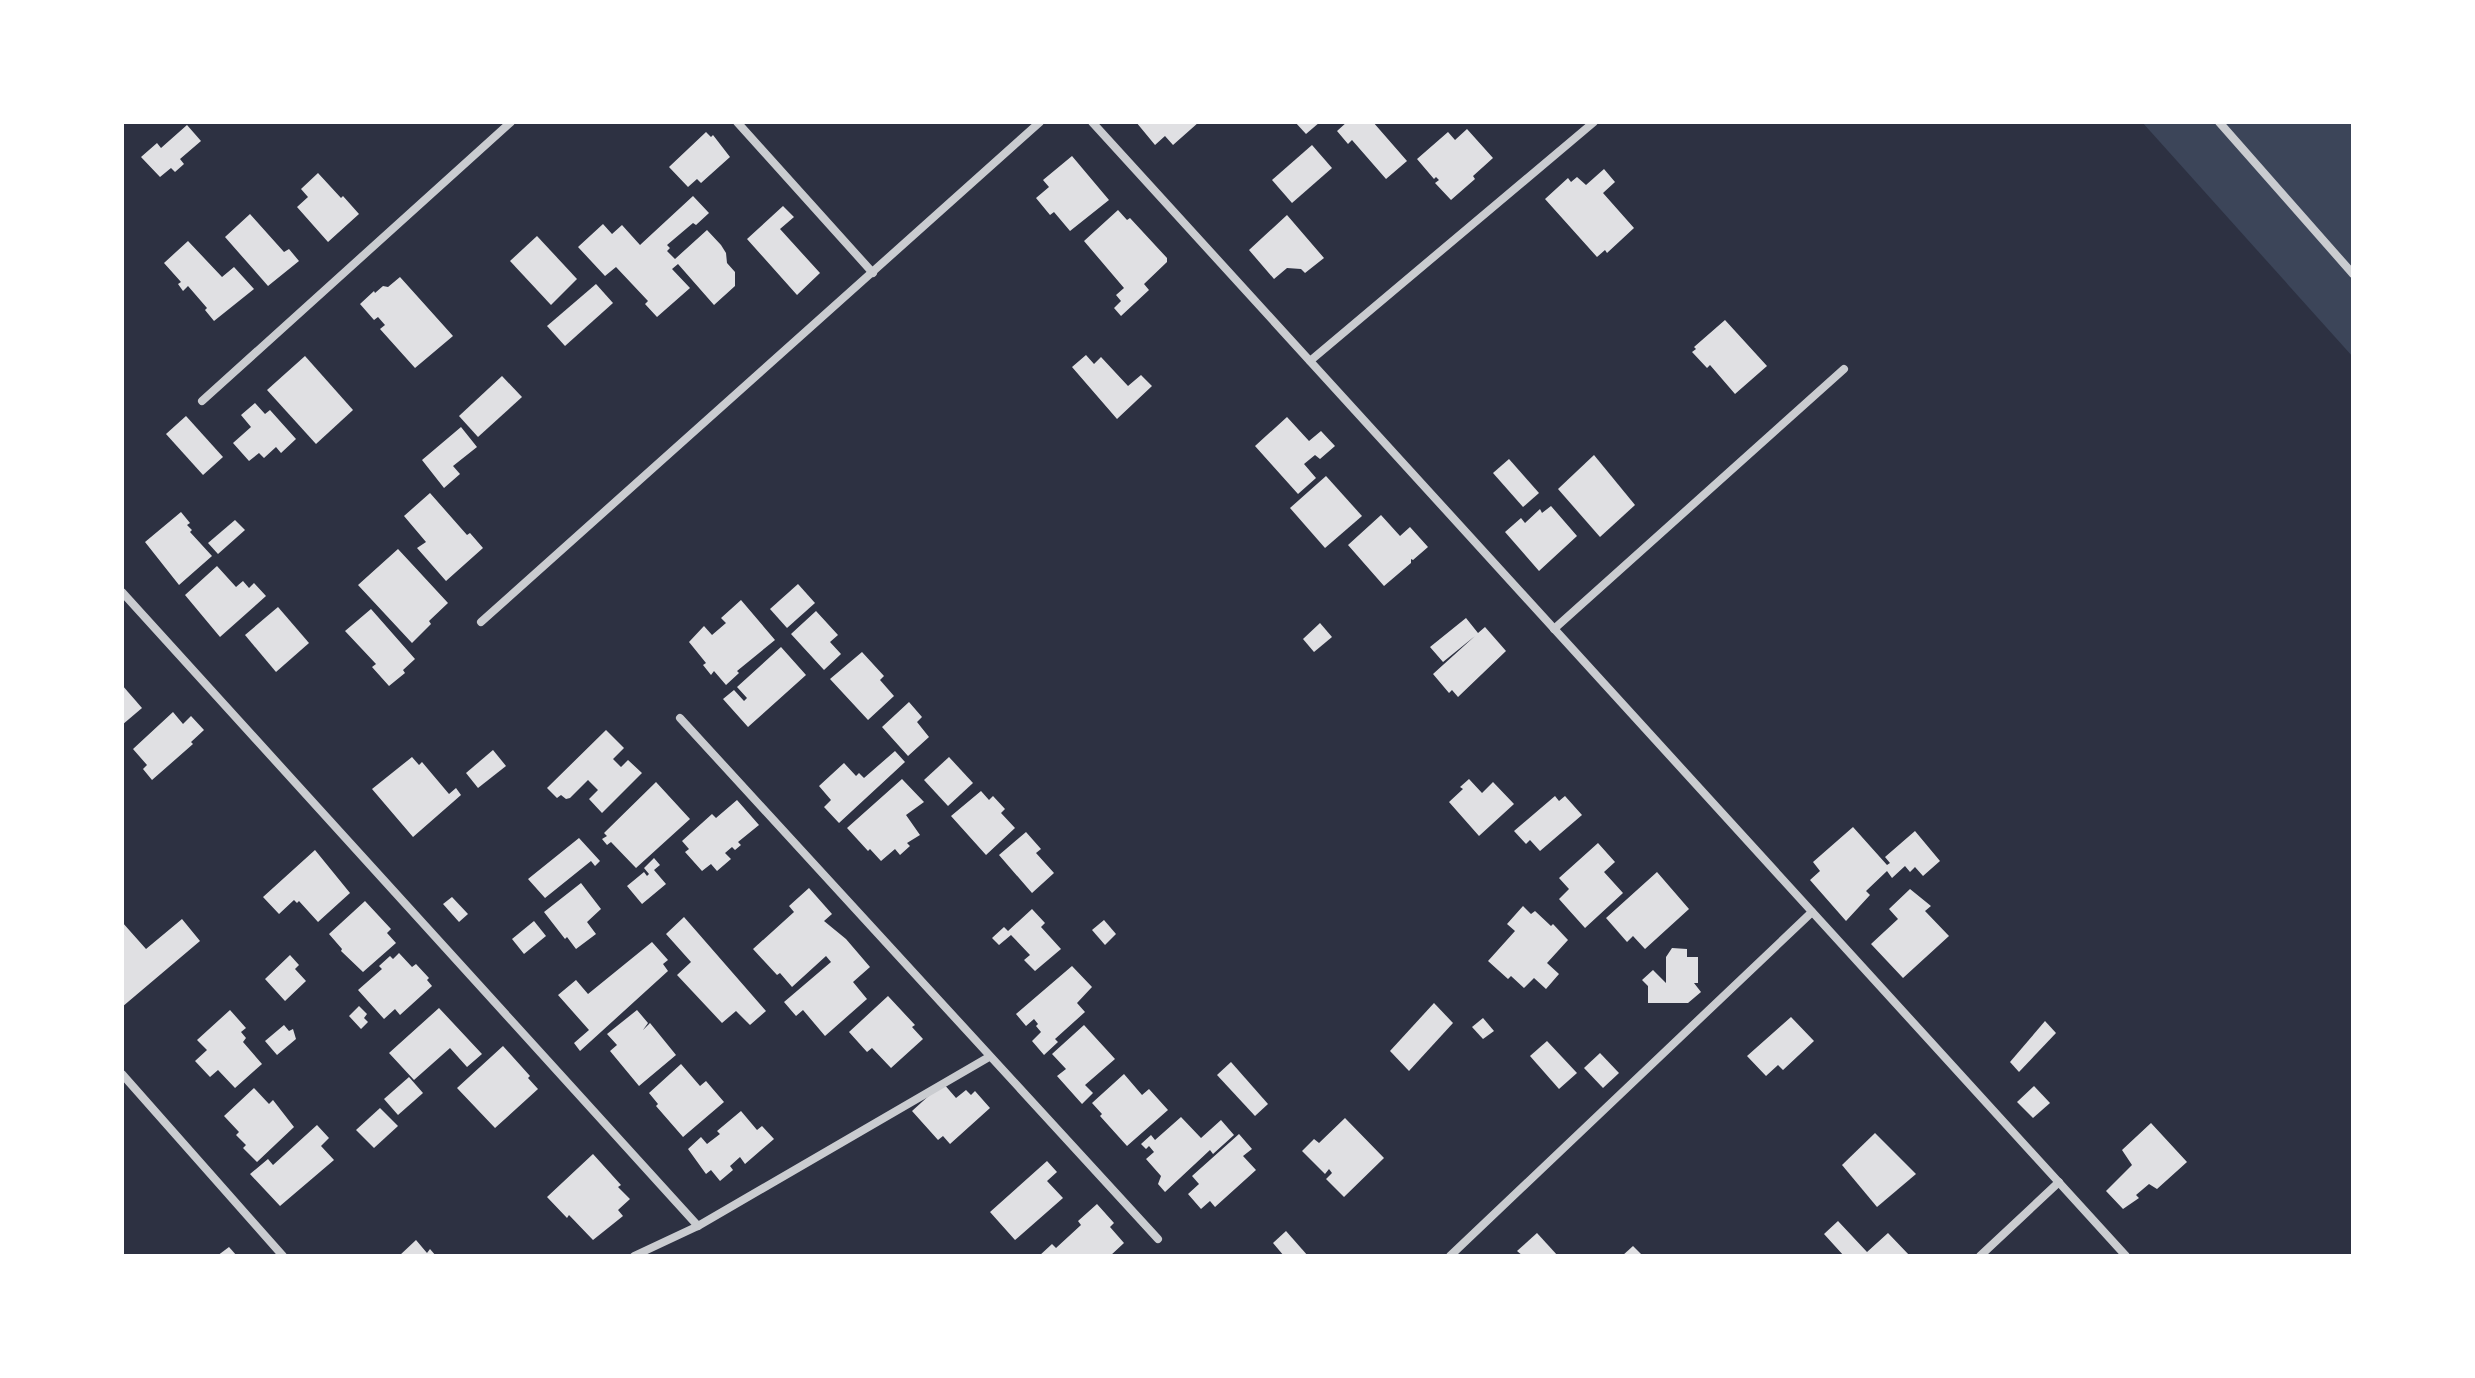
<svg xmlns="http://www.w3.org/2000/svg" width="2475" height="1378" viewBox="0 0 2475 1378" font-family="'Roboto Condensed',sans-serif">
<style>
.green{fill:#3c4559}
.building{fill:#e0e0e3}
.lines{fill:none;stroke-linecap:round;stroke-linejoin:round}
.minor{stroke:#caccd0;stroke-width:8}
</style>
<rect width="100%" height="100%" fill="#2d3142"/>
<polygon class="green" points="2142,122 2353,122 2353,357"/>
<g class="building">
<polygon points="1136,122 1199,122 1173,145 1165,136 1155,145"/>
<polygon points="1295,122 1320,122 1306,134"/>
<polygon points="1347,122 1373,122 1407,161 1386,179 1352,140 1348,144 1337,131"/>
<polygon points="187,125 201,141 180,159 184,164 175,172 171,168 160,177 141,157 157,143 161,148"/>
<polygon points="1467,129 1493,158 1473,176 1475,179 1451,200 1435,183 1439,180 1436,177 1434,179 1417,159 1448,132 1455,140"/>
<polygon points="706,132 711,137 713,135 730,157 701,183 697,179 688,187 669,167"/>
<polygon points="1312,145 1332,168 1292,203 1272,180"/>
<polygon points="1072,156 1109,200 1070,231 1054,212 1050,215 1036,198 1049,187 1043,180"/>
<polygon points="1604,169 1615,182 1603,193 1634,228 1607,253 1605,250 1597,257 1545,199 1568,178 1571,182 1577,177 1586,185"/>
<polygon points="318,173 341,198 343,196 359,214 328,242 297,207 308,197 301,189"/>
<polygon points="693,196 709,213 696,225 693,223 667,245 670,248 667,251 675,259 707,230 721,245 726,253 727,263 735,272 735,286 714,305 678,264 672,269 690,288 657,317 645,304 648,301 616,267 605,276 578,247 603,224 612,234 622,225 640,245"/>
<polygon points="783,206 794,217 780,229 820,273 797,295 747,239"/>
<polygon points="1118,210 1127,220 1130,218 1167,258 1167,262 1144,284 1149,290 1121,316 1114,308 1121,301 1116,295 1124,288 1084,241"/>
<polygon points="250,214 284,252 289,249 299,261 268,286 225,237"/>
<polygon points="1287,215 1324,258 1305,273 1301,269 1287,268 1274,279 1249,250"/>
<polygon points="537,236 577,279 551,305 510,261"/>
<polygon points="188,241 222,277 234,267 254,289 214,321 205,310 207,308 188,286 183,291 178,284 181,282 164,263"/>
<polygon points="400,277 453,336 415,368 380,329 385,325 378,317 374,320 360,304 374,291 375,293 383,286 388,287"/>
<polygon points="596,284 613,303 565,346 547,326"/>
<polygon points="1725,320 1767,366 1735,394 1710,365 1707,368 1692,352 1696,349 1694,347"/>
<polygon points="1086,355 1094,364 1101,357 1128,386 1141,375 1152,386 1117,419 1072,367"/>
<polygon points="305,356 353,410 316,444 267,390"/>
<polygon points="502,376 522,397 478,437 459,416"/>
<polygon points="255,403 265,414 270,410 296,439 281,453 276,447 264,458 259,453 249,461 233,443 251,427 241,415"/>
<polygon points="186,416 223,457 203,475 166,434"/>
<polygon points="1287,417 1309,441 1321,431 1335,446 1320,459 1315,455 1304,464 1316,478 1298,494 1255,446"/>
<polygon points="461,427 477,447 453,466 460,474 444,488 422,460"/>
<polygon points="1594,455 1635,505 1600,537 1558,489"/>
<polygon points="1509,459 1539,493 1523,507 1493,473"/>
<polygon points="1326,476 1362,516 1325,548 1290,508"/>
<polygon points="430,493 467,535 470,533 483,548 446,581 417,548 426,542 404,516"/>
<polygon points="1551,506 1577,536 1539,571 1505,532 1521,518 1525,523 1540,509 1542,513"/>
<polygon points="181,512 190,523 187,525 192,530 190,532 212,556 179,585 145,542"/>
<polygon points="1381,515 1400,536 1410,527 1428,547 1413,560 1411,559 1411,563 1384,586 1348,545"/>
<polygon points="235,520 245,530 218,554 208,543"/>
<polygon points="398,549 448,603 429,621 431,624 412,643 358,585"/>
<polygon points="217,566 236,587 243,581 249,588 254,583 266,596 220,637 185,595"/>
<polygon points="798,584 815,603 787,628 770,609"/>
<polygon points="741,600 775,640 737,671 739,673 726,685 714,671 711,675 703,665 706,663 689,642 704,626 712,635 726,623 721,618"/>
<polygon points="278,607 309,643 276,672 245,635"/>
<polygon points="371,609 415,659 403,670 405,673 389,686 372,667 376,664 345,631"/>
<polygon points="816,611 838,635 830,642 841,654 824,670 791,634"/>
<polygon points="1466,618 1478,633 1485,627 1506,651 1458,697 1452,690 1449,693 1433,674 1475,636 1443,662 1430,647"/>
<polygon points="1320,623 1332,637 1314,652 1303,639"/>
<polygon points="781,647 806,675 748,727 723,699 734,690 744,701 747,698 737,687"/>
<polygon points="862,652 884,676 880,680 894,696 868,720 830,679"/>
<polygon points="122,685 142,708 122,725"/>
<polygon points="909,702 922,717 917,722 929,737 908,756 882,727"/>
<polygon points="173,712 183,724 191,716 204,730 191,742 193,744 152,780 143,769 147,765 133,749"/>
<polygon points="606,730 624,748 613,759 621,767 628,760 642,773 602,813 589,799 598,790 588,780 570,798 566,799 561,795 557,798 547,788"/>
<polygon points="493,750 506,766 478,788 466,773"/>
<polygon points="895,751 905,762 839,823 824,807 831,800 819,786 844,763 856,776 859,773 864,778"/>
<polygon points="412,757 419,765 422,762 449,794 456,788 461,795 413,837 372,789"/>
<polygon points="949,757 973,783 948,806 924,780"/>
<polygon points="902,779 924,802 906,815 920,835 907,843 910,846 900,855 895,849 881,861 870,849 868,851 847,828"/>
<polygon points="1469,779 1482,793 1493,782 1514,804 1479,836 1449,802 1463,789 1460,787"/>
<polygon points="656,782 690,819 636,868 611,842 607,845 602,839 607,836 604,833"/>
<polygon points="981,791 989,800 993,796 1005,809 1001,813 1015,828 986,855 951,816"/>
<polygon points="1555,796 1559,801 1565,796 1582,815 1540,851 1530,840 1526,844 1514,831"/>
<polygon points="737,800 759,825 738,842 741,845 735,850 732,847 725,853 731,859 717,871 711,864 702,871 685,852 689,849 682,841 712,814 716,818"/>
<polygon points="1853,827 1887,865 1890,863 1885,857 1915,831 1940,861 1923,876 1915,867 1910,872 1905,866 1892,878 1887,871 1866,891 1870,895 1846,921 1810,880 1820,871 1813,862"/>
<polygon points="1026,832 1041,849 1036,853 1054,873 1032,893 999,855"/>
<polygon points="579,838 600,861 595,866 591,861 545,898 528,879"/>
<polygon points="1598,843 1615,862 1604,872 1623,893 1585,928 1559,899 1569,889 1559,878"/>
<polygon points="315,850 350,893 318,922 299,901 297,903 294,900 279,914 263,897"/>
<polygon points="654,858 660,865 654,870 666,884 642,904 627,886 644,872 647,876 649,874 644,868"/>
<polygon points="1657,872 1689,909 1645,949 1633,936 1627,942 1606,918"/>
<polygon points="581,883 601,909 587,922 596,934 576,949 567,937 565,939 544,912"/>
<polygon points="809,888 832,914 824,921 846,939 870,967 853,982 867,999 825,1036 803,1010 796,1016 784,1002 831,962 826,956 792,987 780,973 777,975 753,949 794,912 789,906"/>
<polygon points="1910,889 1931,906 1925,911 1949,936 1903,978 1871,944 1898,919 1889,909"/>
<polygon points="452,897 468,914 459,922 443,904"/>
<polygon points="365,901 391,929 387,933 396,943 363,972 341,951 342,949 329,934"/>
<polygon points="1523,906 1531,914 1535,911 1551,926 1553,924 1568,940 1547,963 1559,974 1546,989 1534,978 1524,988 1511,976 1508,979 1488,961 1515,931 1507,924"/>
<polygon points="1032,909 1045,923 1041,927 1061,949 1035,971 1024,960 1030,955 1011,935 999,945 992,938 1004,927 1008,931"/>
<polygon points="684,917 766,1011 750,1025 736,1011 722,1023 677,975 691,962 666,934"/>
<polygon points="182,919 200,941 122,1007 122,922 146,949"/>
<polygon points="1104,920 1116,934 1105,945 1092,930"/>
<polygon points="534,921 546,936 524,954 512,939"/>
<polygon points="652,942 668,960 663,964 668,971 580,1051 574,1043 589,1030 558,995 576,980 588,994"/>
<polygon points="1672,948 1687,949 1687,957 1698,957 1698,983 1694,983 1701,992 1688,1003 1648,1003 1648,986 1642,980 1653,970 1666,983 1666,957"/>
<polygon points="399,953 412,967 416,964 429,978 427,980 432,986 400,1015 395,1009 384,1019 358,990 382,969 379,966 390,956 393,959"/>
<polygon points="290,955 299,965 295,969 306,981 285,1001 265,979"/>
<polygon points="1072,966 1092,987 1077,1003 1085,1012 1055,1039 1058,1042 1044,1055 1032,1041 1041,1032 1036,1026 1038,1024 1034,1019 1026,1026 1016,1014"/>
<polygon points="888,996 915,1025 912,1027 923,1039 891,1068 872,1048 867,1052 849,1032"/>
<polygon points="1434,1003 1453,1023 1409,1071 1390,1051"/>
<polygon points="359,1006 367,1014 364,1018 368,1022 361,1029 349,1016"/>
<polygon points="439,1008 482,1054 467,1067 450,1048 414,1080 389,1053"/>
<polygon points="230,1010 246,1028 241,1032 246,1038 243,1042 262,1064 235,1088 218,1070 210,1077 195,1061 207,1050 197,1040"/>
<polygon points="637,1010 648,1023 643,1030 650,1023 676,1055 639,1086 610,1051 617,1045 607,1034"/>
<polygon points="1791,1017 1814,1041 1783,1070 1778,1065 1766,1076 1747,1056"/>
<polygon points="1483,1018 1494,1031 1483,1039 1472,1027"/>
<polygon points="2045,1021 2056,1033 2019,1072 2010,1062"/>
<polygon points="284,1025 289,1031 293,1029 296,1039 277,1055 265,1041"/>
<polygon points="1084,1025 1115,1059 1085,1085 1093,1093 1082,1104 1057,1076 1066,1069 1052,1054"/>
<polygon points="1547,1041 1577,1073 1559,1089 1530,1056"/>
<polygon points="503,1046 530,1076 528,1078 538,1089 495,1128 457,1088"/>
<polygon points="1600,1053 1619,1073 1603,1088 1584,1068"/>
<polygon points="1231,1062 1268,1104 1255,1116 1217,1075"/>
<polygon points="681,1064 700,1086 706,1081 724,1102 683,1137 656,1106 658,1104 649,1093"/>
<polygon points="1124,1074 1142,1095 1149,1089 1168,1110 1127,1146 1100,1116 1102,1114 1092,1103"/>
<polygon points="409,1077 423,1093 398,1115 384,1099"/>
<polygon points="943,1083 956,1098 966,1090 971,1095 975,1091 990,1108 950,1144 943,1136 938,1140 912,1111"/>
<polygon points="2034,1086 2050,1103 2033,1118 2017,1102"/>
<polygon points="254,1088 269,1104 273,1100 294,1127 257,1162 243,1148 246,1145 236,1135 239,1132 224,1116"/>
<polygon points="380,1108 398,1126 374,1148 356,1130"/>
<polygon points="741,1111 757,1130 762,1126 774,1139 745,1164 740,1157 730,1166 733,1170 720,1181 711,1170 706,1174 688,1149 701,1137 707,1144 720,1134 717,1131"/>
<polygon points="1181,1117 1201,1138 1221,1120 1234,1135 1213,1154 1210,1150 1165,1192 1158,1184 1161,1176 1146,1159 1154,1152 1149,1146 1146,1149 1141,1144 1151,1135 1155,1140"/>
<polygon points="1345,1118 1384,1158 1344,1197 1326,1179 1332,1173 1329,1169 1325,1174 1302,1151 1314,1139 1319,1143"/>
<polygon points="2151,1123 2187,1162 2157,1189 2149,1184 2136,1195 2139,1198 2123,1209 2106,1191 2132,1165 2122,1150"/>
<polygon points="317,1125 329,1138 321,1146 334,1160 280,1206 250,1174 268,1159 273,1165"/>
<polygon points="1875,1133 1916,1174 1877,1207 1842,1165"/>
<polygon points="1239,1134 1252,1149 1243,1156 1256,1170 1215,1207 1210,1201 1201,1209 1188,1194 1199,1184 1192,1176"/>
<polygon points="593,1154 621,1185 618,1187 630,1199 618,1210 623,1216 593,1240 569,1215 567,1218 547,1197"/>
<polygon points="1047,1161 1057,1172 1047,1181 1063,1198 1015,1240 990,1212"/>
<polygon points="1097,1204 1114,1223 1110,1227 1124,1243 1110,1256 1039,1256 1052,1244 1056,1248 1081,1225 1078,1221"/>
<polygon points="1838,1221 1867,1252 1888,1233 1910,1256 1844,1256 1824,1234"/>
<polygon points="1286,1231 1308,1256 1284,1256 1273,1243"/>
<polygon points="1537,1233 1558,1256 1523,1256 1517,1251"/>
<polygon points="416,1240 427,1253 430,1249 436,1256 399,1256"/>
<polygon points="1633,1246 1643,1256 1622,1256"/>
<polygon points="229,1247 237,1256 217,1256"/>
</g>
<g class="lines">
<g class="minor">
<polyline points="737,122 873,273"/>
<polyline points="1092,122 2126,1256"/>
<polyline points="2219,122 2353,274"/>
<polyline points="1310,361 1594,122"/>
<polyline points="202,401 511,122"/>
<polyline points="122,592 698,1226"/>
<polyline points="481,622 1040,122"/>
<polyline points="1554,629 1844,369"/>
<polyline points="680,718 1158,1239"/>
<polyline points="122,1074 283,1256"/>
<polyline points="634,1256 698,1226 989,1057"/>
<polyline points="1450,1256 1812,912"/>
<polyline points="1980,1256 2059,1182"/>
</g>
</g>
<rect width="2475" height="1378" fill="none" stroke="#ffffff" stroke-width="248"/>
</svg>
